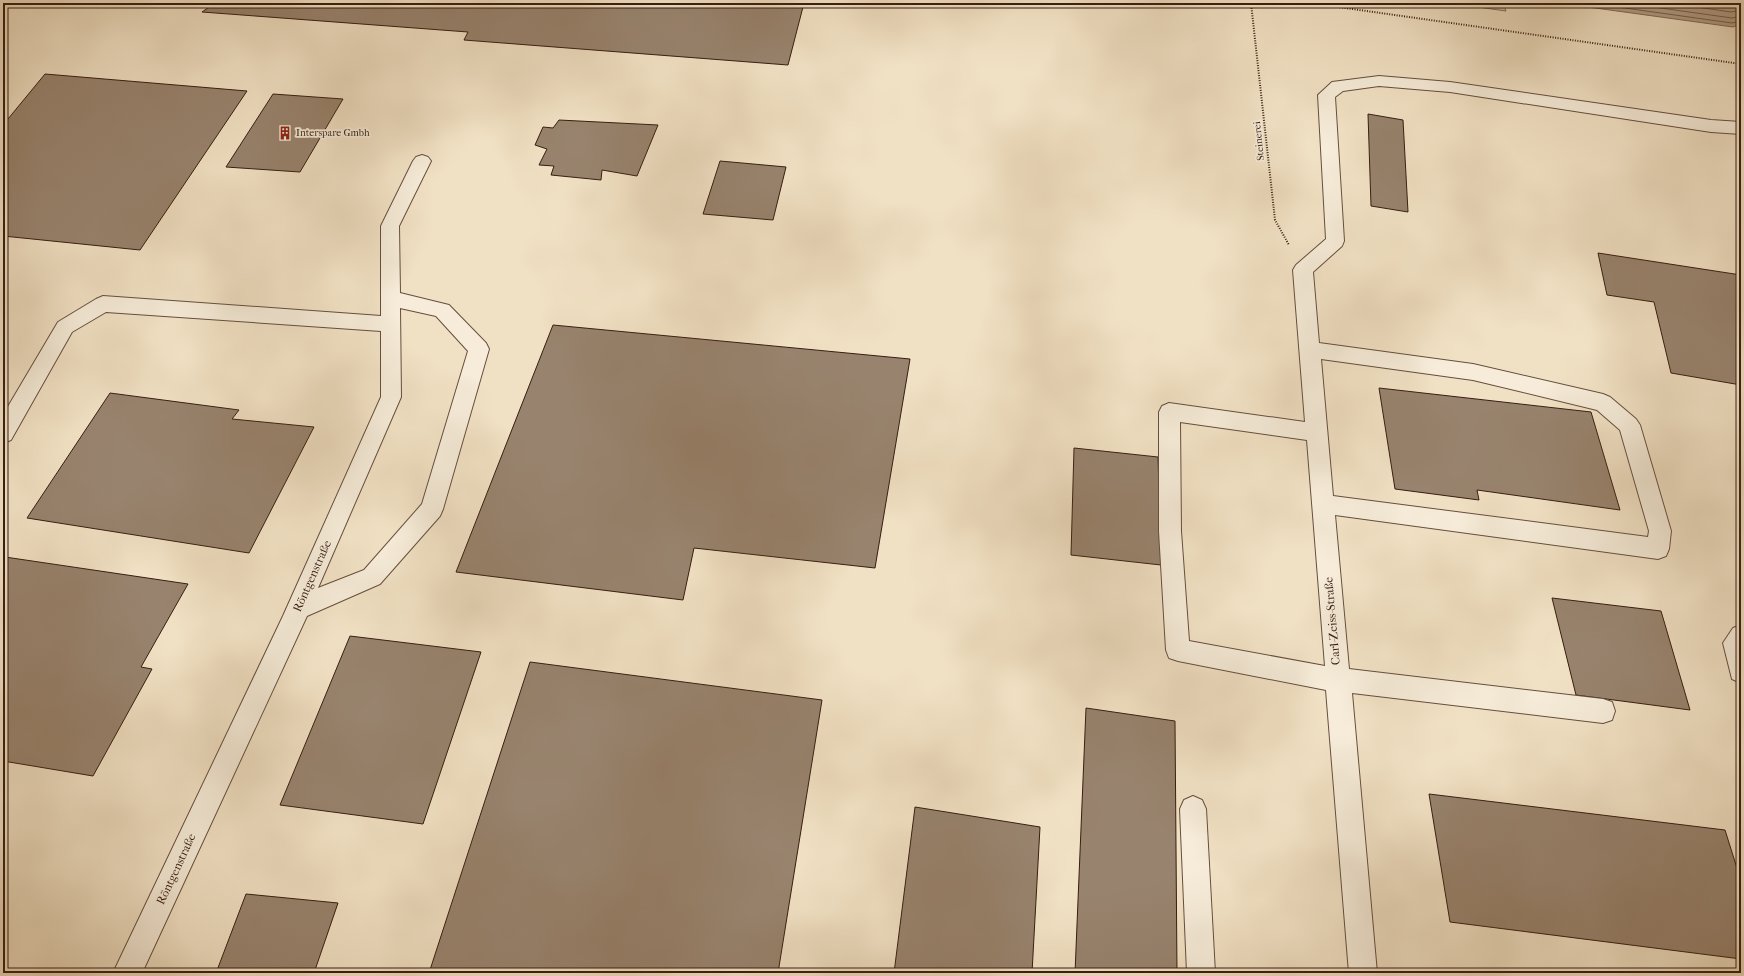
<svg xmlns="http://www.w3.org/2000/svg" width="1744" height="976" viewBox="0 0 1744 976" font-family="'IM FELL French Canon',serif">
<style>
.green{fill:#d1c0a6;stroke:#846e5c}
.water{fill:#b29e87;stroke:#816a58}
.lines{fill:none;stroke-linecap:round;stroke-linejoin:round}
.shore{stroke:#745e4c;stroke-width:1}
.building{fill:#98836e;stroke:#371d11}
.minor-casing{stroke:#664e3e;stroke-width:2}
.path{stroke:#371d11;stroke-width:2;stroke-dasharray:1 1.5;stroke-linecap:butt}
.minor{fill:#f6ecd9;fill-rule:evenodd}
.labels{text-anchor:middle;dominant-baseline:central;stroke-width:3.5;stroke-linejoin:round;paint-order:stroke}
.far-poi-label{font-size:10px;fill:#371d11;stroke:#f6ecd9;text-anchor:start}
.far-street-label{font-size:10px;fill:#371d11;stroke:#f6ecd9}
.street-label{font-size:12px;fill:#371d11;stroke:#f6ecd9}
</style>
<rect width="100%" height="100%" fill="#f1e1c4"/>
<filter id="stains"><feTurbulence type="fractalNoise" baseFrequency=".005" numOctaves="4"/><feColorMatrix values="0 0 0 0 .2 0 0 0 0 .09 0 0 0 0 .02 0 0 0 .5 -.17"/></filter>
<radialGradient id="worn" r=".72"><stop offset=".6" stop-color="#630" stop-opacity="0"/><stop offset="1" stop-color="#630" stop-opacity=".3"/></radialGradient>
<polygon class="green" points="1449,3 1503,3 1506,11"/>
<polygon class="water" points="1559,3 1741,3 1741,24 1733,27"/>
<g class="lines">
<g class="shore">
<polyline points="1589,3 1732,23 1741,21"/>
<polyline points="1625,3 1732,18 1741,16"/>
<polyline points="1669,3 1731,12 1741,10"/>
</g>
</g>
<g class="building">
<polygon points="215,3 804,3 788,65 464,40 468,32 202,12"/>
<polygon points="45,74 247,91 140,250 3,236 3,125"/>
<polygon points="273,94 343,99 300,172 226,167"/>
<polygon points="1368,114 1403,120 1408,212 1371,206"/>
<polygon points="559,120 658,125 637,176 602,170 601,180 551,175 554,166 539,165 547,149 535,145 543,127 553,128"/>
<polygon points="720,161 786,167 773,220 703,214"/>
<polygon points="1598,253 1741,275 1741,385 1671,373 1654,302 1607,295"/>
<polygon points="553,325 910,359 875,568 694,548 683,600 456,572"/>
<polygon points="1379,388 1591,412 1620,510 1477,490 1479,500 1395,489"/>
<polygon points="110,393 239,410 232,419 314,427 249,553 27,518"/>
<polygon points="1074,448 1158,457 1161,565 1071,555"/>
<polygon points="5,557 188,584 141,667 152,669 93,776 3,761 3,559"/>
<polygon points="1552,598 1661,611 1690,710 1576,695"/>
<polygon points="350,636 481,652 423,824 280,805"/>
<polygon points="530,662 822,700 778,973 429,973"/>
<polygon points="1086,708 1175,721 1177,973 1075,973"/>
<polygon points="1429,794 1725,830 1741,881 1741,959 1450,922"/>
<polygon points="915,807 1040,827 1032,973 894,973"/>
<polygon points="246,894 338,903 314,973 216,973"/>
</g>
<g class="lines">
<g class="minor-casing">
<g id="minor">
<path d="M1379,76l71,6 261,38 30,2v12l-30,-2 -261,-40 -71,-6 -36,5 -8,6 9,144 -2,5 -29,26 6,71 154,21 130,30 7,3 26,22 4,6 31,106 -2,18 -3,7 -8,3 -323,-44 14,154 254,30 9,3 3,9 -3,9 -9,3 -251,-30 25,280h-28l-23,-283 -148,-29 -9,-3 -3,-8 -7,-119v-119l3,-6 7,-3 136,19 -12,-152 3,-5 30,-26 -8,-144 14,-13zM1321,359l152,21 124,30 23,20 29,101 -1,6 -315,-41zM1180,422l127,18 18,226 -136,-25 -8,-110z"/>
<path d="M422,155l6,2 3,4 -32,65 1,67 49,12 37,38 3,6 -46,160 -3,7 -60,68 -73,32 -165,357h-29l170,-357 98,-219v-66l-275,-19 -34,20 -61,108 -8,3v-28l55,-93 38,-23 7,-3 278,20v-90l32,-65 3,-4zM400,308l36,8 32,35 -46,153 -58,66 -46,18 83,-191z"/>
<polygon points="1741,625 1741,683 1732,679 1723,643 1733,628"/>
<polygon points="1193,796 1202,800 1206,809 1215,973 1187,973 1180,809 1184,800"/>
</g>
</g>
<g class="path">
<polyline points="1251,3 1275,220 1289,245"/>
<polyline points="1310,3 1741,64"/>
</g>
<use href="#minor" class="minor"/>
</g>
<defs>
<g id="building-bare" transform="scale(1.08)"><path d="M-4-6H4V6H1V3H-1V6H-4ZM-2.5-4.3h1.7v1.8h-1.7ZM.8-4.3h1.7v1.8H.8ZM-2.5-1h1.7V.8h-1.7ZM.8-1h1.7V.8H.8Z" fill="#8f2418" stroke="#f6ecd9" stroke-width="2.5" paint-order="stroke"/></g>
</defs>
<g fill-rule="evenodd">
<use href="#building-bare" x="285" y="133"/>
</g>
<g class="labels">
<g class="far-poi-label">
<text x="296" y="133">Interspare Gmbh</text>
</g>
<g class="far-street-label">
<text transform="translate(1259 141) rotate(-96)">Steinerei</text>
</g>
<g class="street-label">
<text transform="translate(312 576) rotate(-66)">Röntgenstraße</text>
<text transform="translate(1332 621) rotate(-95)">Carl-Zeiss-Straße</text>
<text transform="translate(176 869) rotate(-65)">Röntgenstraße</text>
</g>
</g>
<rect width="1744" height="976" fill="none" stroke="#f1e1c4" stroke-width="16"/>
<rect x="4" y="4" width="1736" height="968" fill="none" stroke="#371d11" stroke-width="2"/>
<rect x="8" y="8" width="1728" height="960" fill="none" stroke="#371d11"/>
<rect width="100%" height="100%" filter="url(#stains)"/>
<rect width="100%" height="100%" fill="url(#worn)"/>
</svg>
